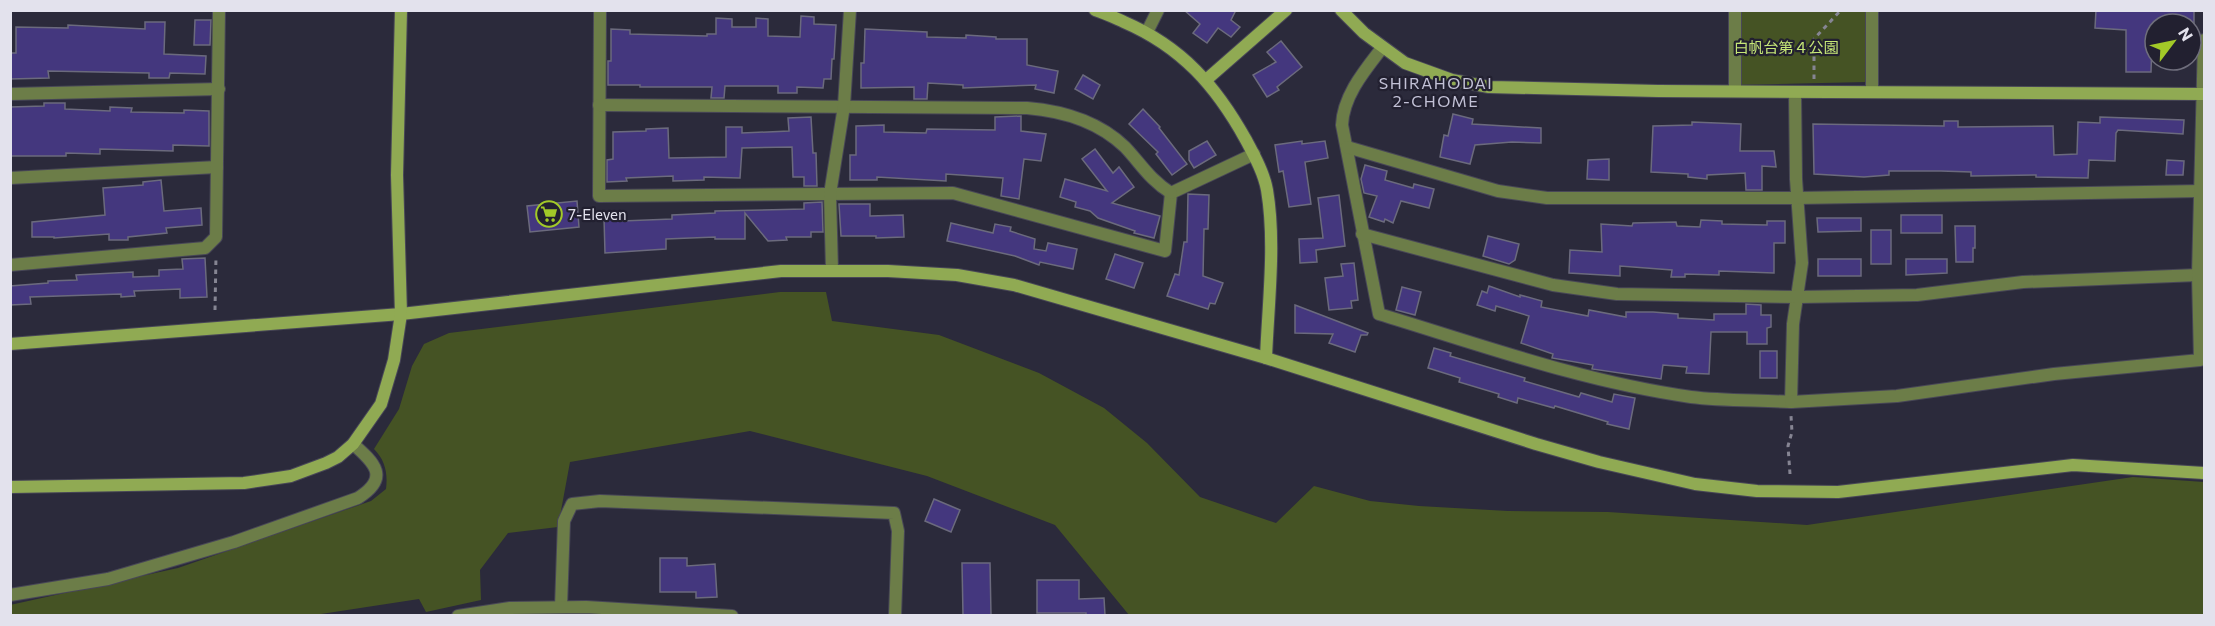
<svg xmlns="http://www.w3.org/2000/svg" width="2215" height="626" viewBox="0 0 2215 626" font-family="Commissioner,'Noto Sans JP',sans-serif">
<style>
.green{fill:#455324}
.building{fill:#44377e;stroke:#6b6a7d;stroke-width:1.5}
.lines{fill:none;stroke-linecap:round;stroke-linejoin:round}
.street-casing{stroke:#484757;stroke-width:14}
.secondary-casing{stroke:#484757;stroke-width:14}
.path{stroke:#868593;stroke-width:3;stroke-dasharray:4.5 4.5;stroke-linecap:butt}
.street{stroke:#6c7d48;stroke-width:12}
.secondary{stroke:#90aa53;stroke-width:12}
.labels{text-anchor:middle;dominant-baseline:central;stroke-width:4.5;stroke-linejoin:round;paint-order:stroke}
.park-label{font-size:15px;fill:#c6e777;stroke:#222030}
.poi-label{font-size:15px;fill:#e3e2ed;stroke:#222030;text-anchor:start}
.neighbourhood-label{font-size:16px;letter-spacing:1.5px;fill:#c2c1d6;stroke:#222030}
</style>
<rect width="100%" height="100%" fill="#2b2a3b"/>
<g class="green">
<polygon points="1740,11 1866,11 1867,82 1739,85"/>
<path d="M780,292h46l6,29 107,14 100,38 65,35 43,35 53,54 76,26 38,-37 56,15 49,5 89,5 100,1 199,13 326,-48 71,5v133h-1075l-74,-90 -128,-49 -177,-45 -180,31 -12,65 -50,6 -28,37 1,30 -55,12 -7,-13 -111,17h-297l-1,-11 168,-37 193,-67 15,-12c2,-16 -1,-29 -12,-40l25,-40 13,-43 12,-22 25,-11z"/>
</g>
<g class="building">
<polygon points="1184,10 1236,10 1231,20 1240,27 1231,37 1218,28 1207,43 1193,33 1200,24"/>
<polygon points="2096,10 2194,10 2194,24 2155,24 2155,41 2152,41 2151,72 2126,72 2126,30 2095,28"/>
<polygon points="801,16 814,17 814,24 836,25 834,59 832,59 831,79 824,79 823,88 797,87 797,93 778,93 778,86 725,86 724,98 711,98 712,87 640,87 640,85 608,85 608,61 611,61 611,29 630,30 630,34 707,36 707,34 716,34 716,18 732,19 732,27 756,27 756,18 768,19 768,36 800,37"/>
<polygon points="195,20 211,20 210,45 194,45"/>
<polygon points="145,22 165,22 164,54 206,56 205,74 170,73 169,78 149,78 149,73 48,71 49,78 10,79 10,53 16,53 16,27 68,28 68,25 145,29"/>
<polygon points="865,29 927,32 927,37 966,38 966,35 996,37 996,39 1027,39 1027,65 1058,71 1054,93 1035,89 1036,85 963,88 963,85 928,83 927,99 914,99 914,87 861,88 861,63 864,63"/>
<polygon points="1281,41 1302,67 1277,87 1279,90 1267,97 1253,75 1276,62 1267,52"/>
<polygon points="1083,75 1100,85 1093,99 1075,89"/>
<polygon points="44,103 65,103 65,109 110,111 110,107 132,108 131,112 184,113 184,110 209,111 209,146 173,145 173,151 100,149 100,154 66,153 66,156 10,156 10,107 44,106"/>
<polygon points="1143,109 1160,127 1159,128 1187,164 1172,175 1156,154 1158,152 1129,124"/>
<polygon points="1453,114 1473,119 1472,124 1541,128 1541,143 1512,142 1475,145 1470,164 1440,157 1444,135 1448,136"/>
<polygon points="1021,116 1021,131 1046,134 1041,161 1024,159 1019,199 1001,196 1003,178 946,174 946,181 877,177 877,180 850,180 850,155 856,155 856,126 884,125 884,132 926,133 927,129 995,130 995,117"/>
<polygon points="811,117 813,153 816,153 817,186 804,186 804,177 793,177 792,147 742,148 740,178 704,177 704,180 673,181 673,176 626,178 627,181 607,182 607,160 613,159 613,132 646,131 646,129 668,128 669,158 726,157 726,127 742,127 742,133 789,131 788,118"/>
<polygon points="2100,117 2184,120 2183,134 2118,130 2116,133 2115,161 2089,160 2088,178 2036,177 2036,175 1971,176 1971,172 1941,171 1889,171 1889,175 1864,177 1814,174 1813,124 1944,126 1944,121 1958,121 1958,127 2053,126 2054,155 2077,154 2078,122 2100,123"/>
<polygon points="1692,122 1741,124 1740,151 1774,151 1776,167 1762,166 1762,190 1746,190 1745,173 1707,175 1707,179 1688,177 1688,174 1651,172 1653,126 1692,125"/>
<polygon points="1207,141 1216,155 1194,168 1189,160 1189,151"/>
<polygon points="1302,141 1302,144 1325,141 1328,158 1305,162 1311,204 1289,207 1283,171 1279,172 1275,145"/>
<polygon points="1095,149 1113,173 1119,167 1134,187 1112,203 1160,216 1154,238 1134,233 1135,231 1098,218 1090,211 1075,207 1076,202 1060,197 1065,179 1107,191 1082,159"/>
<polygon points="1609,159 1609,180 1587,179 1588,160"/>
<polygon points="2167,160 2184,161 2183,175 2166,175"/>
<polygon points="1365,165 1387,171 1385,180 1413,188 1414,184 1434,189 1429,208 1401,201 1393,223 1385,219 1384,222 1369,217 1377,196 1364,193 1361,179"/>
<polygon points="161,180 164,211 201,208 202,225 166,228 167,233 128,237 128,240 109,240 109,234 54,238 54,237 32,237 32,222 105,215 103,188 143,185 143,182"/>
<polygon points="1188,194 1209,195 1208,229 1204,229 1203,276 1223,283 1215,304 1210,303 1208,309 1167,296 1175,274 1179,275 1184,242 1187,242"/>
<polygon points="1339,195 1345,246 1316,250 1317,262 1300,263 1299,239 1323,238 1318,198"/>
<polygon points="577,201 579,227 530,232 527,206"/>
<polygon points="822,202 823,232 811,232 811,237 786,237 787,240 768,241 745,213 745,239 715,239 715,237 666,239 666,249 605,253 604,218 622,217 622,221 672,219 672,215 715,213 715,211 804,209 804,203"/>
<polygon points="839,204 870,204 870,216 903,215 904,237 876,238 876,236 841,236"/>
<rect x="1901" y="215" width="41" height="18"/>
<polygon points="1817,218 1861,218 1861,231 1818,232"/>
<polygon points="1701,220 1722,221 1722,224 1767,225 1767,221 1785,221 1785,243 1774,243 1774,273 1719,271 1719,275 1685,274 1685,277 1671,277 1672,270 1620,266 1620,276 1569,273 1570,250 1602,252 1601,224 1632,226 1633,223 1676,222 1677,226 1700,227"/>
<polygon points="951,223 993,233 995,224 1011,227 1010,231 1035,239 1034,249 1046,251 1048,243 1077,249 1073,269 1040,262 1039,265 1015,256 947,241"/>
<polygon points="1955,226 1975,226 1975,248 1973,248 1973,262 1956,262"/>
<rect x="1871" y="230" width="20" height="34"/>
<polygon points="1488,236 1519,244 1515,260 1509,264 1483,256"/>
<polygon points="1115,254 1143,263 1134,288 1106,279"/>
<polygon points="205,258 207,297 180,298 180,289 134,291 135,296 121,297 121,294 30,297 31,304 10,305 10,286 48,283 48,281 77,280 76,275 133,272 133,277 159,276 159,270 183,269 182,259"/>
<rect x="1818" y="259" width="43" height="17"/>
<polygon points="1906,259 1947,259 1947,273 1906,275"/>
<polygon points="1354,263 1358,300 1351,301 1352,308 1329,310 1325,278 1343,276 1341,264"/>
<polygon points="1489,286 1520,297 1520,295 1542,301 1541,307 1588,316 1589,310 1626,317 1626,312 1653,312 1678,314 1678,318 1714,320 1714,314 1746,314 1746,304 1761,305 1761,315 1771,315 1771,327 1767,328 1767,344 1747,344 1747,332 1711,332 1709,374 1686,373 1687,367 1663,365 1661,379 1592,369 1593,365 1552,358 1553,354 1521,343 1529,316 1496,306 1495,311 1477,305 1482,291 1487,293"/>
<polygon points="1402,287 1421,292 1415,315 1396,310"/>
<polygon points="1295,305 1368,333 1367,335 1361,335 1355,352 1329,343 1333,334 1295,333"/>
<polygon points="1434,348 1451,353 1450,356 1525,378 1524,381 1579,397 1581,393 1612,402 1614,394 1635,398 1629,429 1607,424 1608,422 1555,406 1554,408 1518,398 1517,403 1498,397 1499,394 1459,382 1460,378 1428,368"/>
<rect x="1760" y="351" width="17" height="27"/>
<polygon points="934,499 960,510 951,532 925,521"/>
<polygon points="660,558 687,558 687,566 715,564 717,597 696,598 696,592 660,592"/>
<polygon points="962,563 990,563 991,615 963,615"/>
<polygon points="1037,580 1079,580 1079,599 1104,598 1105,615 1086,615 1086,613 1037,613"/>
</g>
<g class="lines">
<g class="street-casing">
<g id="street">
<polyline points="600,10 599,196 953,193 1165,251 1171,193 1254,154"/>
<polyline points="1147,32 1158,10"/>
<path d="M1382,48c-17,22 -39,48 -40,77l37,189c102,31 205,68 312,83 32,4 67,3 100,5l2,-78 9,-61 -6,-84 -1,-87"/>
<polyline points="1735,91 1735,10"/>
<polyline points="1872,92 1872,10"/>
<polyline points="10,94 219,89"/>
<path d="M599,105l428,3c36,3 71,13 98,39 16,17 25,33 46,46"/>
<polyline points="1347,147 1498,191 1547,198 1797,198 2201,191"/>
<polyline points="10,178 217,167"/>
<polyline points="1362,234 1553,285 1617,294 1798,297 1917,295 2023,282 2198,275"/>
<polyline points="10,265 205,248 216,237 219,10"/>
<polyline points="832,270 830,194 844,106 850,10"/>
<polyline points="1791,402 1897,396 2054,374 2200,360 2198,275 2204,40"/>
<path d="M10,595l98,-16 126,-37 124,-44c32,-20 17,-35 -5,-54"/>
<polyline points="561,607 564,521 572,504 600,501 894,513 898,531 895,616"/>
<polyline points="458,616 510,608 586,607 732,616"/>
</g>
</g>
<g class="secondary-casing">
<g id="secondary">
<path d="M1095,10c10,3 20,8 29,12 58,25 92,64 122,118 8,15 18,33 21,50 9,53 1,115 -1,168"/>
<polyline points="1341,10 1364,33 1405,63 1452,80 1489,87 1658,91 2204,94"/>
<polyline points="1206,80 1286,10"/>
<polyline points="10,344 401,314 781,271 888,271 957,275 1014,285 1266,358 1536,444 1599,462 1695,484 1757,491 1838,492 2073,465 2204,473"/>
<polyline points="10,487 244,483 291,476 326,463 338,457 353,444 381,404 394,360 401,314 397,175 401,10"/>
</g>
</g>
<g class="path">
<polyline points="1814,79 1814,39 1841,10"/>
<polyline points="215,310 216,256"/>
<polyline points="1790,474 1788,446 1792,432 1791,416"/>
</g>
<use href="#street" class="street"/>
<use href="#secondary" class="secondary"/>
</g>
<defs>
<g id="supermarket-ring" transform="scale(1.35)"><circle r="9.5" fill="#222030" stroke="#a2c928" stroke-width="1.5"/><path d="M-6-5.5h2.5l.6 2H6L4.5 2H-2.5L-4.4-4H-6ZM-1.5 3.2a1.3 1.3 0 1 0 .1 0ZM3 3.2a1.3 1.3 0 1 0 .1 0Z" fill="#a2c928"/></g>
</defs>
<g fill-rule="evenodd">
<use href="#supermarket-ring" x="549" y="214"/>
</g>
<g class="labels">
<g class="park-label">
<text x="1786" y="47">白帆台第４公園</text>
</g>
<g class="poi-label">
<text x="568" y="214">7-Eleven</text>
</g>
<g class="neighbourhood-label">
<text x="1436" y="82">SHIRAHODAI<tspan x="1436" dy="18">2-CHOME</tspan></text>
</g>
</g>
<rect width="2215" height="626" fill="none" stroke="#e3e2ed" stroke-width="24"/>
<g transform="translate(2173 42) rotate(58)"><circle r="28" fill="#222030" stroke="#6f6e7c" stroke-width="1.5"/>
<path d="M0-4.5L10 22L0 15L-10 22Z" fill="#a2c928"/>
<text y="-9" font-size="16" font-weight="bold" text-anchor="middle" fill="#e3e2ed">N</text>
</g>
</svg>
